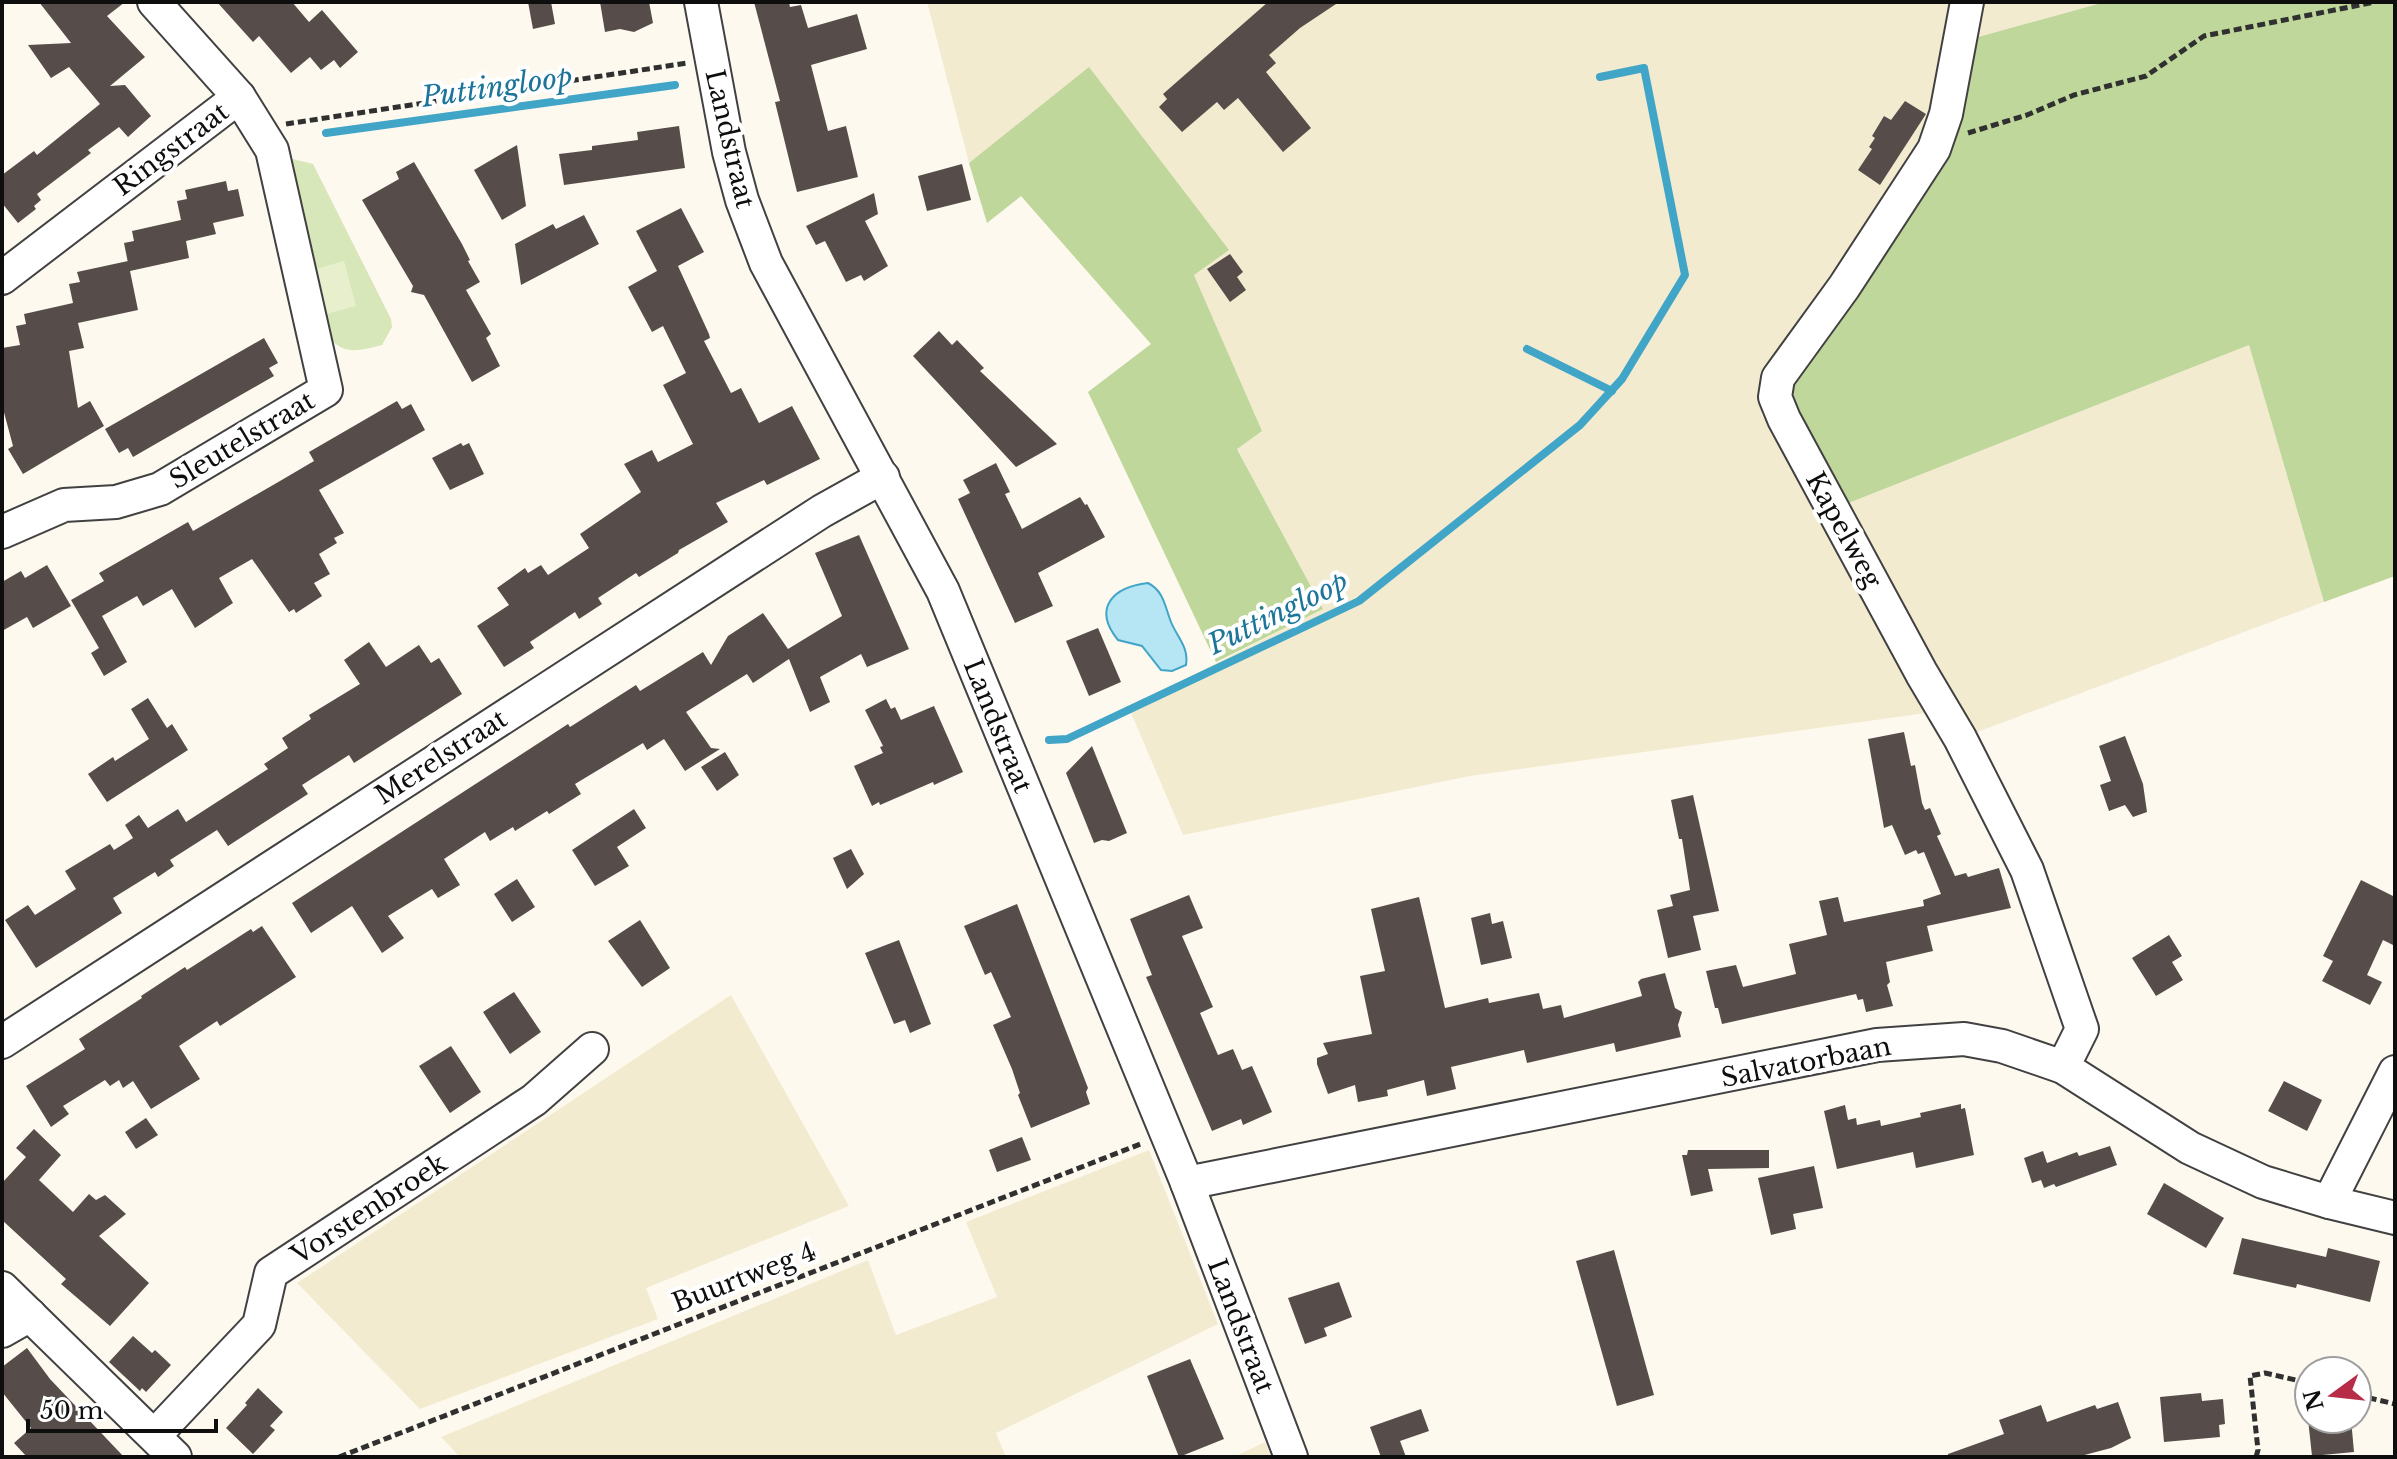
<svg xmlns="http://www.w3.org/2000/svg" width="2397" height="1459" viewBox="0 0 2397 1459" font-family="'Libre Baskerville',serif">
<style>
.farmland{fill:#f3ebd0}
.green{fill:#d8e7ba}
.forest{fill:#bfd79a}
.pitch{fill:#e8efcc}
.water{fill:#b6e5f3;stroke:#41a5c7;stroke-width:2}
.lines{fill:none;stroke-linecap:round;stroke-linejoin:round}
.stream{stroke:#41a5c7;stroke-width:8}
.building{fill:#564d4a}
.minor-casing{stroke:#414141;stroke-width:36}
.path{stroke:#303030;stroke-width:5;stroke-dasharray:8 4;stroke-linecap:butt}
.minor{stroke:#fff;stroke-width:32}
.labels{text-anchor:middle;dominant-baseline:central;stroke-width:8;stroke-linejoin:round;paint-order:stroke}
.street-label{font-size:26px;fill:#0e0e0e;stroke:#fff}
.water-label{font-size:28px;font-style:italic;fill:#1d759a;stroke:#fff}
</style>
<rect width="100%" height="100%" fill="#fef9ef"/>
<g class="farmland">
<polygon points="927,2 1954,2 1966,75 1765,393 1761,413 1926,713 1470,776 1183,835 1129,708 1322,609 1237,448 1262,431 1194,275 1089,68 969,163"/>
<polygon points="1977,2 2105,2 1971,39"/>
<polygon points="2249,345 2324,602 1972,734 1846,504"/>
<polygon points="731,995 849,1206 646,1288 658,1319 420,1409 297,1283"/>
<polygon points="1149,1150 1218,1324 996,1433 1006,1457 460,1457 441,1437 868,1260 896,1335 997,1297 966,1222"/>
<polygon points="1265,1442 1271,1457 1234,1457"/>
</g>
<path class="green" d="M293,159l20,5 78,155 1,8 -10,18c-23,6 -39,11 -55,-10l-38,-175z"/>
<g class="forest">
<polygon points="2105,2 2395,2 2395,576 2324,602 2249,345 1846,504 1798,415 1792,387 1869,271 1971,39"/>
<polygon points="1089,67 1229,250 1194,275 1262,431 1237,449 1323,609 1216,662 1088,392 1151,344 1021,196 987,223 969,163"/>
</g>
<polygon class="pitch" points="344,261 356,306 323,315 312,270"/>
<path class="water" d="M1148,583c16,8 17,24 23,39 6,15 18,25 15,43l-14,6 -11,-1 -19,-24 -24,-6c-26,-32 -5,-53 30,-57z"/>
<g class="lines">
<g class="stream">
<polyline points="326,133 675,85"/>
<polyline points="1527,349 1612,391"/>
<polyline points="1049,740 1067,739 1359,601 1580,425 1622,379 1685,275 1644,68 1600,77"/>
</g>
</g>
<g class="building">
<polygon points="39,2 125,2 107,16 145,57 110,86 125,85 151,116 128,137 119,127 88,150 91,153 37,194 41,200 34,206 36,209 18,223 2,203 2,175 34,151 37,155 100,104 69,67 51,78 28,45 71,43"/>
<polygon points="217,2 292,2 309,22 322,10 358,52 340,68 334,60 321,70 310,57 291,73 259,36 253,42"/>
<polygon points="528,2 551,2 555,24 533,29"/>
<polygon points="600,2 649,2 653,23 634,32 620,29 605,32"/>
<polygon points="754,2 789,2 790,7 801,5 808,28 857,14 867,49 811,65 828,131 846,126 858,177 797,192 775,102 780,101"/>
<polygon points="1268,2 1339,2 1300,28 1269,55 1276,63 1266,72 1311,128 1283,152 1238,98 1224,110 1217,102 1182,132 1159,107 1167,99 1163,94"/>
<polygon points="1905,101 1926,114 1880,185 1858,170 1872,149 1869,147 1875,138 1872,136 1884,116 1891,120"/>
<polygon points="679,126 685,168 564,185 559,154 592,150 592,146 638,140 637,132"/>
<polygon points="517,145 526,206 502,220 474,170"/>
<polygon points="414,162 462,244 470,260 468,261 480,282 466,290 491,334 486,338 500,366 472,382 424,295 411,292 413,286 362,200 399,179 396,172"/>
<polygon points="962,164 971,200 927,211 918,176"/>
<polygon points="226,181 228,191 238,189 244,216 213,223 216,234 186,241 189,258 130,271 138,310 78,323 84,348 69,351 78,408 90,401 104,426 23,474 8,449 13,446 2,405 2,348 20,345 16,326 26,324 24,314 73,303 69,284 80,282 77,272 128,261 129,268 124,243 134,241 132,231 181,220 177,201 187,199 185,190"/>
<polygon points="874,193 878,214 865,221 888,266 864,281 861,275 846,282 825,241 816,245 806,226"/>
<polygon points="681,208 704,252 678,266 709,334 710,338 704,341 731,393 741,388 759,423 792,406 820,459 767,485 764,480 716,503 728,522 679,550 678,553 639,577 636,573 598,598 602,604 579,619 575,612 530,642 534,648 504,667 477,626 509,605 497,588 525,568 528,573 541,565 548,575 589,548 580,534 641,492 624,464 652,450 658,462 693,444 663,385 686,373 663,326 652,332 628,287 657,271 636,231"/>
<polygon points="584,215 599,244 521,285 515,244 553,224 556,229"/>
<polygon points="1230,254 1243,272 1237,277 1246,290 1230,302 1207,269"/>
<polygon points="939,331 952,345 957,340 984,368 980,371 1057,444 1016,467 913,356"/>
<polygon points="264,338 278,363 269,368 274,376 133,457 128,448 119,453 105,429"/>
<polygon points="397,401 402,409 411,404 425,430 319,490 344,533 334,538 337,543 319,554 330,574 314,583 322,596 296,613 294,609 289,612 252,559 219,578 233,603 195,628 172,589 143,606 137,596 102,616 127,662 104,676 91,653 99,648 71,600 104,581 99,573 188,522 193,531 280,481 314,461 309,452"/>
<polygon points="461,443 463,446 469,443 484,474 450,490 432,458"/>
<polygon points="996,463 1010,492 1005,494 1022,529 1080,497 1085,505 1087,504 1105,537 1038,573 1053,606 1015,623 958,499 970,493 963,480"/>
<polygon points="859,535 909,649 867,667 861,654 820,677 830,702 810,712 789,659 753,683 747,674 686,712 711,748 720,749 685,771 664,739 647,750 643,743 575,784 581,794 549,814 547,811 515,831 513,827 490,841 485,832 444,859 460,885 438,898 432,889 388,916 404,938 382,953 352,906 311,933 292,903 568,724 570,727 636,685 640,691 703,652 711,665 728,636 763,613 788,649 842,616 815,553"/>
<polygon points="47,565 71,606 33,628 27,617 2,631 2,582 21,571 25,578"/>
<polygon points="1098,628 1121,682 1089,696 1066,641"/>
<polygon points="369,642 386,667 419,645 431,663 439,658 462,694 354,763 349,755 302,785 308,794 228,846 217,830 170,860 174,866 158,877 155,872 113,898 122,913 36,968 5,920 28,905 35,915 76,889 65,871 110,844 114,850 133,838 125,825 139,815 148,828 178,809 186,822 268,769 264,764 288,748 282,738 311,719 309,715 360,684 344,660"/>
<polygon points="148,698 167,728 172,724 188,750 107,802 88,774 113,757 115,761 149,739 131,709"/>
<polygon points="886,699 891,709 895,707 901,720 934,706 963,772 934,785 933,782 880,805 879,802 872,806 854,766 883,753 880,747 883,746 865,710"/>
<polygon points="1904,732 1911,766 1915,765 1922,803 1925,810 1930,808 1941,834 1937,836 1955,876 1966,873 1968,877 1999,868 2011,908 1927,926 1933,951 1886,962 1890,982 1887,985 1893,1006 1866,1012 1863,999 1858,1000 1856,994 1722,1024 1718,1008 1715,1008 1706,971 1736,965 1743,987 1796,974 1789,944 1827,935 1819,901 1838,897 1844,922 1924,906 1923,900 1941,894 1924,852 1918,854 1916,850 1905,855 1892,825 1884,828 1868,739"/>
<polygon points="2125,736 2143,784 2147,812 2133,817 2125,805 2109,811 2100,785 2111,781 2099,746"/>
<polygon points="1092,746 1127,833 1109,841 1102,840 1094,843 1066,773"/>
<polygon points="725,752 739,775 717,791 701,767"/>
<polygon points="1693,795 1719,911 1693,916 1701,950 1668,958 1657,910 1673,906 1670,895 1690,890 1682,839 1679,839 1671,800"/>
<polygon points="634,809 646,828 617,847 629,866 595,886 572,850"/>
<polygon points="851,849 864,874 847,889 833,858"/>
<polygon points="517,879 535,907 512,922 494,894"/>
<polygon points="2361,880 2395,897 2395,946 2383,940 2367,975 2382,982 2370,1005 2322,981 2333,961 2323,956"/>
<polygon points="1189,895 1203,928 1182,936 1213,1007 1200,1013 1218,1055 1233,1049 1242,1070 1252,1066 1272,1112 1243,1125 1241,1119 1212,1131 1146,977 1152,975 1130,919"/>
<polygon points="1419,897 1445,1008 1488,998 1489,1003 1539,993 1543,1009 1561,1005 1564,1018 1642,996 1638,982 1641,979 1665,973 1675,1008 1682,1012 1678,1025 1681,1037 1616,1052 1614,1043 1527,1063 1524,1050 1451,1067 1456,1089 1427,1096 1424,1080 1387,1090 1388,1096 1358,1102 1355,1085 1328,1094 1317,1064 1317,1058 1328,1054 1323,1043 1372,1034 1360,976 1385,971 1371,909"/>
<polygon points="1017,904 1088,1088 1086,1092 1090,1104 1031,1128 1018,1095 1020,1093 1012,1069 993,1025 1011,1017 991,972 985,975 964,926"/>
<polygon points="1490,913 1492,924 1503,921 1512,958 1481,965 1471,918"/>
<polygon points="640,920 670,968 642,987 608,941"/>
<polygon points="262,926 296,977 220,1026 217,1021 179,1046 200,1079 151,1109 133,1081 123,1088 119,1080 110,1086 105,1080 63,1106 69,1114 51,1127 26,1086 85,1049 79,1039 142,998 141,996 185,967 187,970 251,929 253,932"/>
<polygon points="2169,935 2182,956 2172,962 2183,980 2156,996 2132,958"/>
<polygon points="899,940 931,1024 910,1033 905,1020 894,1024 865,953"/>
<polygon points="514,992 541,1032 510,1054 483,1012"/>
<polygon points="451,1046 481,1092 450,1113 419,1066"/>
<polygon points="2284,1081 2322,1100 2307,1131 2268,1111"/>
<polygon points="1961,1104 1961,1109 1965,1108 1974,1155 1916,1168 1913,1152 1837,1169 1824,1111 1845,1105 1848,1120 1856,1118 1857,1125 1880,1120 1881,1126 1921,1117 1920,1113"/>
<polygon points="146,1118 158,1135 136,1149 125,1132"/>
<polygon points="34,1129 61,1155 39,1180 73,1212 89,1194 96,1200 105,1195 126,1214 99,1236 149,1283 110,1326 61,1284 66,1279 2,1220 2,1183 26,1157 16,1148"/>
<polygon points="1022,1137 1031,1160 997,1172 989,1150"/>
<polygon points="2110,1146 2117,1165 2056,1187 2054,1184 2044,1188 2041,1180 2032,1183 2024,1158 2043,1151 2047,1163 2077,1152 2079,1156"/>
<polygon points="1688,1150 1769,1150 1769,1168 1708,1169 1713,1191 1691,1196 1682,1155 1687,1155"/>
<polygon points="1814,1166 1823,1208 1793,1214 1796,1229 1771,1235 1758,1178"/>
<polygon points="2164,1183 2224,1218 2206,1248 2147,1214"/>
<polygon points="2242,1238 2326,1257 2328,1248 2380,1261 2370,1302 2297,1284 2296,1288 2233,1274"/>
<polygon points="1614,1250 1654,1395 1617,1406 1576,1261"/>
<polygon points="1339,1282 1352,1317 1324,1328 1327,1336 1305,1344 1288,1298"/>
<polygon points="133,1336 152,1353 155,1350 171,1365 146,1392 142,1388 140,1391 109,1362"/>
<polygon points="27,1348 50,1379 124,1457 27,1457 14,1443 31,1428 2,1392 2,1367"/>
<polygon points="1190,1359 1224,1439 1179,1457 1147,1376"/>
<polygon points="258,1388 283,1412 270,1426 275,1430 253,1454 226,1428 247,1405 245,1403"/>
<polygon points="2201,1393 2202,1401 2223,1399 2225,1424 2219,1425 2220,1437 2164,1442 2160,1397"/>
<polygon points="2118,1402 2131,1438 2111,1448 2077,1457 1948,1457 1948,1454 2004,1434 1999,1420 2041,1405 2047,1422 2095,1405 2097,1409"/>
<polygon points="1421,1409 1429,1431 1400,1441 1406,1457 1381,1457 1370,1427"/>
<polygon points="2308,1419 2351,1419 2354,1452 2312,1456"/>
</g>
<g class="lines">
<g class="minor-casing">
<g id="minor">
<polyline points="701,2 729,152 742,200 766,263 943,591 1187,1183 1291,1457"/>
<polyline points="1967,2 1946,114 1934,149 1844,287 1778,378 1775,397 1784,419 1922,674 1960,738 2027,870 2082,1029 2063,1067"/>
<polyline points="2,278 239,97 154,2"/>
<polyline points="2,532 64,505 116,502 160,489 326,390 272,150 239,97"/>
<polyline points="2,1042 822,511 883,477"/>
<polyline points="1187,1183 1877,1045 1964,1039 2002,1046 2063,1067 2190,1148 2263,1182 2329,1202 2395,1218"/>
<polyline points="2329,1202 2395,1072"/>
<polyline points="2,1288 175,1457"/>
<polyline points="2,1331 30,1315"/>
<polyline points="155,1435 259,1325 271,1273 534,1100 592,1049"/>
</g>
</g>
<g class="path">
<polyline points="286,124 687,63"/>
<polyline points="1968,133 2027,115 2074,95 2146,76 2204,36 2375,2"/>
<polyline points="2357,1395 2395,1404"/>
<polyline points="339,1457 1143,1143"/>
<polyline points="2256,1457 2258,1450 2250,1376 2265,1373 2309,1383"/>
</g>
<use href="#minor" class="minor"/>
</g>
<g class="labels">
<g class="street-label">
<text transform="translate(730 139) rotate(77)">Landstraat</text>
<text transform="translate(171 149) rotate(-37)">Ringstraat</text>
<text transform="translate(242 440) rotate(-31)">Sleutelstraat</text>
<text transform="translate(1844 530) rotate(61)">Kapelweg</text>
<text transform="translate(998 726) rotate(68)">Landstraat</text>
<text transform="translate(441 757) rotate(-33)">Merelstraat</text>
<text transform="translate(1806 1062) rotate(-11)">Salvatorbaan</text>
<text transform="translate(369 1209) rotate(-33)">Vorstenbroek</text>
<text transform="translate(744 1277) rotate(-21)">Buurtweg 4</text>
<text transform="translate(1241 1326) rotate(69)">Landstraat</text>
</g>
<g class="water-label">
<text transform="translate(497 87) rotate(-8)">Puttingloop</text>
<text transform="translate(1278 613) rotate(-26)">Puttingloop</text>
</g>
</g>
<rect width="2397" height="1459" fill="none" stroke="#0e0e0e" stroke-width="8"/>
<g transform="translate(2333 1395) rotate(255)"><circle r="38" fill="#ffffff" stroke="#9f9f9f" stroke-width="2"/>
<path d="M0-6L14 30L0 20L-14 30Z" fill="#b72c47"/>
<text y="-12" font-size="22" font-weight="bold" text-anchor="middle" fill="#0e0e0e">N</text>
</g>
<path d="M28 1419v12h188v-12" fill="none" stroke="#0e0e0e" stroke-width="4"/>
<text x="40" y="1419" font-size="24" fill="#0e0e0e" stroke="#ffffff" stroke-width="6" paint-order="stroke">50 m</text>
</svg>
